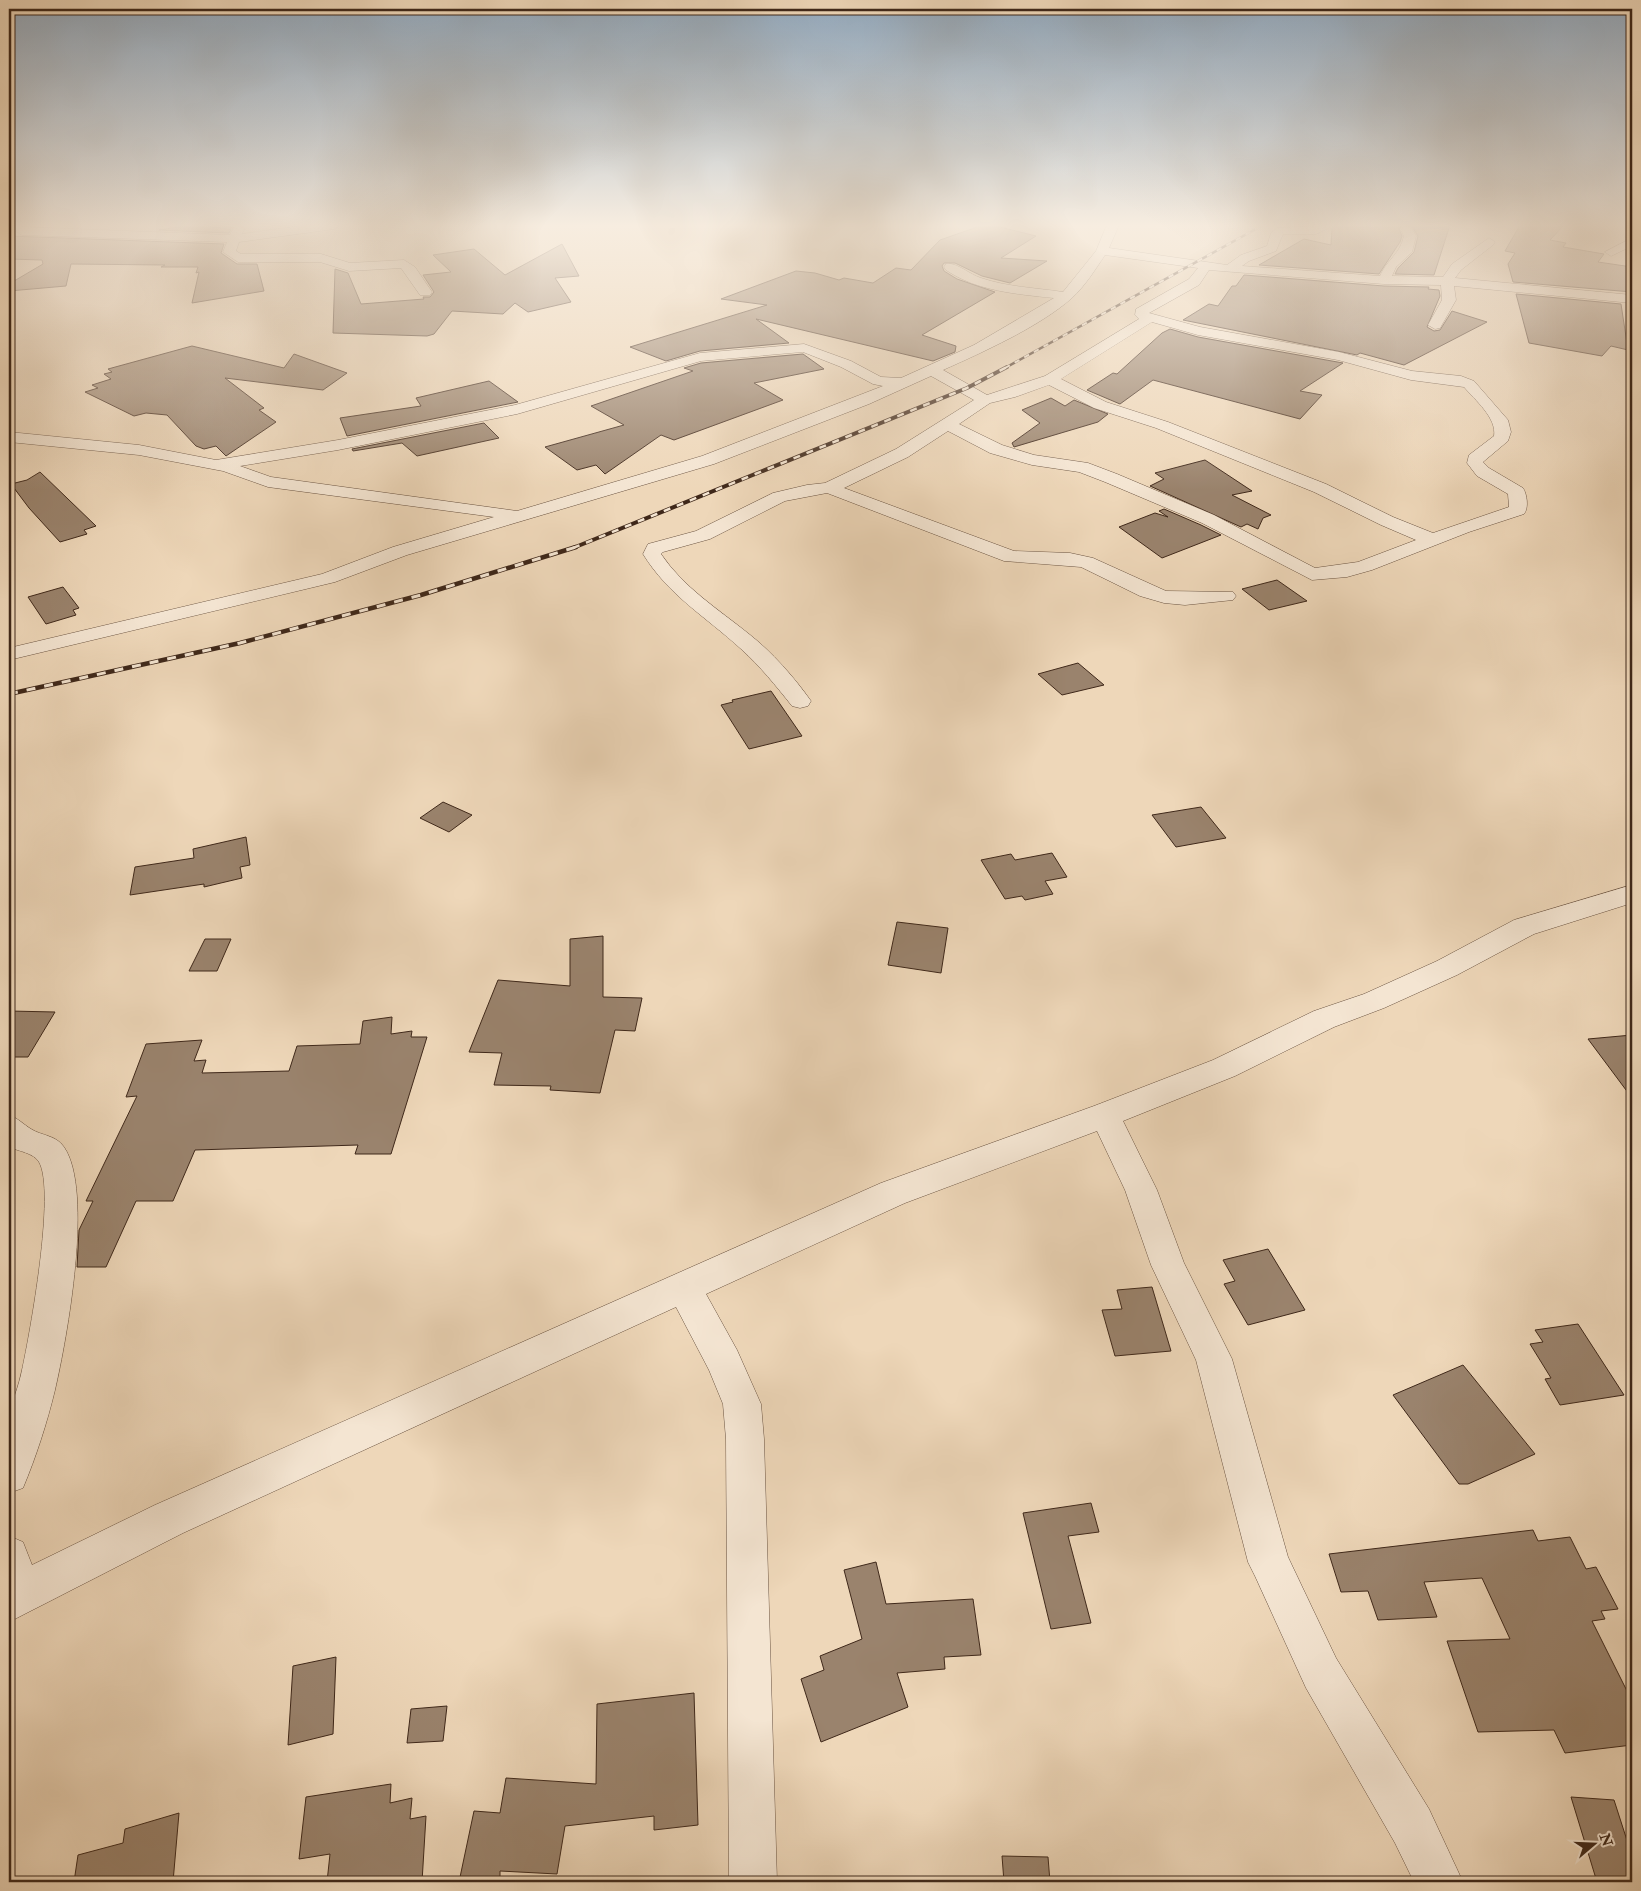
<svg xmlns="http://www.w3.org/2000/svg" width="1641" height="1891" viewBox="0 0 1641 1891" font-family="'IM FELL Double Pica',serif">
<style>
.building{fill:#9a836d;stroke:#3f281a}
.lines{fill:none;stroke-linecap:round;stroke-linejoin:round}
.minor-casing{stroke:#6b5442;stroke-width:1}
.minor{fill:#f4e5d2;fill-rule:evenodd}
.rail-far2-casing{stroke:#3f281a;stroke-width:2.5}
.rail-far1-casing{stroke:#3f281a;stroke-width:4}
.rail-casing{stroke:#3f281a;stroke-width:4.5}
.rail-far2{stroke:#f4e5d2;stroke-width:2;stroke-dasharray:5.5;stroke-linecap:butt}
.rail-far1{stroke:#f4e5d2;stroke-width:2.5;stroke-dasharray:7;stroke-linecap:butt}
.rail{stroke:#f4e5d2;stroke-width:3;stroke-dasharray:9;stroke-linecap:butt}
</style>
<rect width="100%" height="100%" fill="#eed7b9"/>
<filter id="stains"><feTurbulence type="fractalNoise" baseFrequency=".004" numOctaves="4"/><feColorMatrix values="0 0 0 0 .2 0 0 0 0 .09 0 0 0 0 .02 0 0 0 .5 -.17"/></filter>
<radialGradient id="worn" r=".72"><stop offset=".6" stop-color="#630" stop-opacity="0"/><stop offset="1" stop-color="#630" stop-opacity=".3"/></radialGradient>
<g class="building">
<polygon points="190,225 233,225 229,233 159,230"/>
<polygon points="983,225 992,225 1036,236 1001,258 1047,261 1010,283 982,276 955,263 944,263 942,266 944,271 957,279 995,292 922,335 956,346 955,352 933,361 756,319 789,343 700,351 666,361 630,347 767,305 721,299 796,271 815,273 839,280 844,278 873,283 896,268 911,270 940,240"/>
<polygon points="1337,225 1450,225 1434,275 1395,274 1398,268 1414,252 1418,236 1411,225 1403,225 1399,229 1402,236 1400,242 1379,274 1259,265 1304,239 1331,245 1332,228"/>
<polygon points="1520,225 1564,225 1550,240 1566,243 1563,247 1604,254 1598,262 1632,267 1632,292 1513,282 1508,264 1515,253 1505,251"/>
<polygon points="9,236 224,244 221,253 237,264 257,264 264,291 192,303 199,272 196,273 198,267 161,267 165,265 71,264 66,286 9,291 9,284 43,264 42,260 9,259"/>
<polygon points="562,244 579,276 555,278 571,302 528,312 515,303 503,314 452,311 434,334 427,336 333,333 335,269 348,273 361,304 424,299 423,297 430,297 434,292 423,275 451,272 433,255 474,249 505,275"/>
<polygon points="1244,275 1384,286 1429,287 1428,289 1439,290 1440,296 1427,327 1434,331 1440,330 1452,311 1487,322 1404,365 1360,353 1357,355 1183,320 1209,304 1218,306 1232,286 1236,286"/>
<polygon points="1516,294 1621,304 1628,350 1611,346 1602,356 1529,343"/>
<polygon points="1170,329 1198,337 1343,363 1300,391 1322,395 1300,419 1153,380 1120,404 1087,390 1113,373 1117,374 1162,333"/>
<polygon points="192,346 284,368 294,354 347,373 323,390 225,378 264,408 259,410 276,422 226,456 216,446 204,449 196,446 167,415 146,413 134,416 85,392 98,388 92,385 111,379 104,374 112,372 108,369"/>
<polygon points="803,354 824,369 754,383 783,400 674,440 661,435 605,474 596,465 577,470 545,447 624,425 591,406 693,371 684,368 701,363"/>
<polygon points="489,381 518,402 347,436 340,418 421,406 416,398"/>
<polygon points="1051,398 1065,406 1074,400 1108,414 1098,422 1014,447 1012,443 1040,423 1022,410"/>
<polygon points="484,423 499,438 417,456 402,443 353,451 352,449"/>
<polygon points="1205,460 1252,491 1232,495 1271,515 1263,518 1258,529 1247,524 1241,527 1150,486 1164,479 1155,473"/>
<polygon points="40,472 96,526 84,530 87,534 60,542 29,508 11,484 27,480"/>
<polygon points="1164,509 1201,525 1221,535 1162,558 1119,527 1155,513 1168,517 1159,511"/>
<polygon points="1277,580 1307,601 1269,610 1242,589"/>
<polygon points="63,587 79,608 73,610 76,615 46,624 28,597"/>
<polygon points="1078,663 1104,685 1062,695 1038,674"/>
<polygon points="771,691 802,736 749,749 721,705 733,702 732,700"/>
<polygon points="443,802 472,815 449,832 420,818"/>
<polygon points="1201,807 1226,838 1176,847 1152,815"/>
<polygon points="246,837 250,865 240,867 242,878 204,887 204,884 130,895 135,867 194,858 193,849"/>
<polygon points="1052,853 1067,877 1045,881 1053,894 1025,900 1022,896 1005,899 981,860 1011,854 1015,860"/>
<polygon points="897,922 948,928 941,973 888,965"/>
<polygon points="603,936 603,997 642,998 635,1031 615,1030 600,1093 550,1090 551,1086 494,1085 502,1053 469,1052 498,980 570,986 570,939"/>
<polygon points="205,939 231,939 217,971 189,971"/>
<polygon points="9,1011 55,1012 28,1057 9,1057"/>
<polygon points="392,1017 391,1034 412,1031 411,1037 427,1037 391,1154 355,1154 358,1145 195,1150 173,1201 136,1201 106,1267 77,1267 79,1230 93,1201 86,1201 137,1096 126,1097 146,1044 202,1040 194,1061 206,1060 202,1073 289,1071 297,1046 360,1044 363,1021"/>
<polygon points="1632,1035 1632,1098 1588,1039"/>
<polygon points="1268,1249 1305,1310 1248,1325 1224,1284 1235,1281 1223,1260"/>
<polygon points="1152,1287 1171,1351 1115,1356 1102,1310 1122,1309 1117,1290"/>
<polygon points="1578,1324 1624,1395 1560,1405 1545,1379 1551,1378 1530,1344 1543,1342 1535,1330"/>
<polygon points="1463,1365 1535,1454 1468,1484 1459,1484 1393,1395"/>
<polygon points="1091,1503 1099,1532 1068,1536 1091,1623 1051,1629 1023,1513"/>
<polygon points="1533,1530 1538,1541 1570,1537 1586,1569 1596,1567 1618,1609 1601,1611 1605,1619 1592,1621 1632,1701 1632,1745 1565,1753 1554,1730 1478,1732 1447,1641 1510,1639 1482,1578 1424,1582 1437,1617 1378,1620 1368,1591 1341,1592 1329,1554"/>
<polygon points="876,1562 886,1604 973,1599 981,1655 944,1657 945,1669 897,1673 908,1707 821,1742 801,1679 824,1670 820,1656 862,1639 844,1570"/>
<polygon points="336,1657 333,1734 288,1745 293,1666"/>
<polygon points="694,1693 698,1825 654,1830 654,1816 565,1826 557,1874 500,1871 500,1882 459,1882 474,1811 500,1813 506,1778 596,1784 597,1704"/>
<polygon points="447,1706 443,1741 407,1743 411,1709"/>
<polygon points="391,1784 390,1803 412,1798 410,1819 426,1816 422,1882 327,1882 330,1854 299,1859 306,1797"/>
<polygon points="1571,1797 1614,1800 1632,1856 1632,1882 1597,1882"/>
<polygon points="179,1813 173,1882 74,1882 78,1855 123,1843 125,1829"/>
<polygon points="1002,1856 1048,1857 1050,1882 1004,1882"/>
</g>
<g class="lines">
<g class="minor-casing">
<g id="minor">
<polygon points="238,225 244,229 242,234 308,225 340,225 334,229 239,242 236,251 241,254 321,254 350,263 404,260 415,267 432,292 430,295 420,295 401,268 349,271 320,262 238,262 223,252 227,242 22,235 16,231 22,227 230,235 234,226"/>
<path d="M1107,225h12l-10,23 118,17 14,-10 26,-9 4,-13 6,-5 58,-3 -19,9h-33l-7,17 -27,10 -7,5 138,10c8,-18 19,-20 24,-40l-3,-6 2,-3h8l5,9 -4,16 -16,15 -4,9 51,1 9,-13 37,-26 6,4 -2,3 -32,25 -6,8 177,17v8l-178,-17 2,14 -16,28 -5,1 -7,-4 14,-25 -1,-15 -57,-1 -175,-14 -10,15 -50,28 51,14 139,25 73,19 49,5 13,5 34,39 3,12 -3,9 -25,21 6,6 34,20c4,6 6,20 1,26l-55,18 -97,38 -25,7 -35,3 -110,-57 -97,-41 -26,-10 -47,-7 -42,-12 -42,-22 -40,26 -64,31 170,63 56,2 23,5 73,33 67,1 3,4 -3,4 -48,5 -21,-2 -24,-7 -59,-29 -77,-6 -177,-68 -42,8 -75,38 -47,13 -2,2c23,34 57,55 88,80 23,18 45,43 62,67l-3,5 -8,2 -8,-2c-16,-20 -32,-40 -51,-57 -36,-33 -72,-53 -98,-95l5,-10 48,-13 77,-38 34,-8 18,-2 71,-34 78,-49 -43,-24 -62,28 -155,60 -307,91 -72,27 -326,78v-12l313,-74 71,-27 101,-30 -226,-30 -45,-16 -84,-16 -130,-13v-10l130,13 77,15 122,-20 177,-35 185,-52 104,-9 47,17 30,16 20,1 73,-33 80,-47c-38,-4 -77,-7 -108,-28l-2,-3 2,-3c11,-2 24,11 35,14 26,9 55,10 82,14l33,-41zM1105,255l93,13 -9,11 -53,30 -1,6 4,4 -94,57 -58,19 -44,-25c40,-18 96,-43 129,-72 13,-12 23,-28 33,-43zM1152,322l46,13 140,25 73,20 53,7c11,13 33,31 30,49l-25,19 -2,8 10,13 31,18 1,13 -76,26 -40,-16 -67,-33 -158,-62 -62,-20 -45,-23zM803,352l38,15 32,17 10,2 -181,70 -185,55 -246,-34 -31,-11 98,-16 179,-36 184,-53zM1049,385l45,23 62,20 158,64 67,33 35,15 -58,22 -43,6 -101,-53 -97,-41 -29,-11 -54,-8 -32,-10 -43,-21 31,-21 25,-6z"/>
<polygon points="1632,238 1632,246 1611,256 1605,252"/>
<polygon points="1632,885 1632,903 1534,934 1457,975 1384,1008 1334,1027 1235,1076 1123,1121 1157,1190 1184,1263 1232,1359 1288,1557 1336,1658 1429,1809 1463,1882 1414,1882 1395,1843 1306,1688 1255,1576 1248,1562 1196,1360 1151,1265 1125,1190 1097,1131 905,1203 706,1294 737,1350 761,1404 764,1439 777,1882 729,1882 726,1439 723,1404 709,1370 676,1307 183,1533 9,1622 9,1536 23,1542 32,1565 155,1505 881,1183 1094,1106 1213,1060 1314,1011 1364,994 1437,961 1514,920"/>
<path d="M9,1115c10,4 14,9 22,14 11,7 25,6 33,18 30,44 3,191 -9,243 -8,33 -19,67 -32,98l-14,5c-1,-18 -3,-59 0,-76 3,-16 10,-31 13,-47 8,-37 34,-179 17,-208 -5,-9 -21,-11 -30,-15z"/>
</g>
</g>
<use href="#minor" class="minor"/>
<g class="rail-far2-casing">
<polyline id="rail-far2" points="1005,368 1263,225"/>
</g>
<g class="rail-far1-casing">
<polyline id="rail-far1" points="573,548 967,388 1007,367"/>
</g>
<g class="rail-casing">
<polyline id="rail" points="9,694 240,643 421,595 576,547"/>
</g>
<use href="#rail-far2" class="rail-far2"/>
<use href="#rail-far1" class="rail-far1"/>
<use href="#rail" class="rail"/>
</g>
<linearGradient id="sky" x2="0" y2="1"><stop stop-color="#92aac0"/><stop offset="0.46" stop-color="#f7ede0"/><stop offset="1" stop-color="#f7ede0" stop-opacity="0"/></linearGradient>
<rect width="1641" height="490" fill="url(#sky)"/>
<rect width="1641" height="1891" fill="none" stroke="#eed7b9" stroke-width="30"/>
<rect x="10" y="10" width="1621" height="1871" fill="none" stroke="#3f281a" stroke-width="2.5"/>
<rect x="15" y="15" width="1611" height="1861" fill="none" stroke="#3f281a"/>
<g transform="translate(1594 1844) rotate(71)" stroke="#f4e5d2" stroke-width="4" paint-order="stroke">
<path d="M0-4L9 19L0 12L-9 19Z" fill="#3f281a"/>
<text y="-8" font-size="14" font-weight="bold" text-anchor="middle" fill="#3f281a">N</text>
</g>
<rect width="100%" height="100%" filter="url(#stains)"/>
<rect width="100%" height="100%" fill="url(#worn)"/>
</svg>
